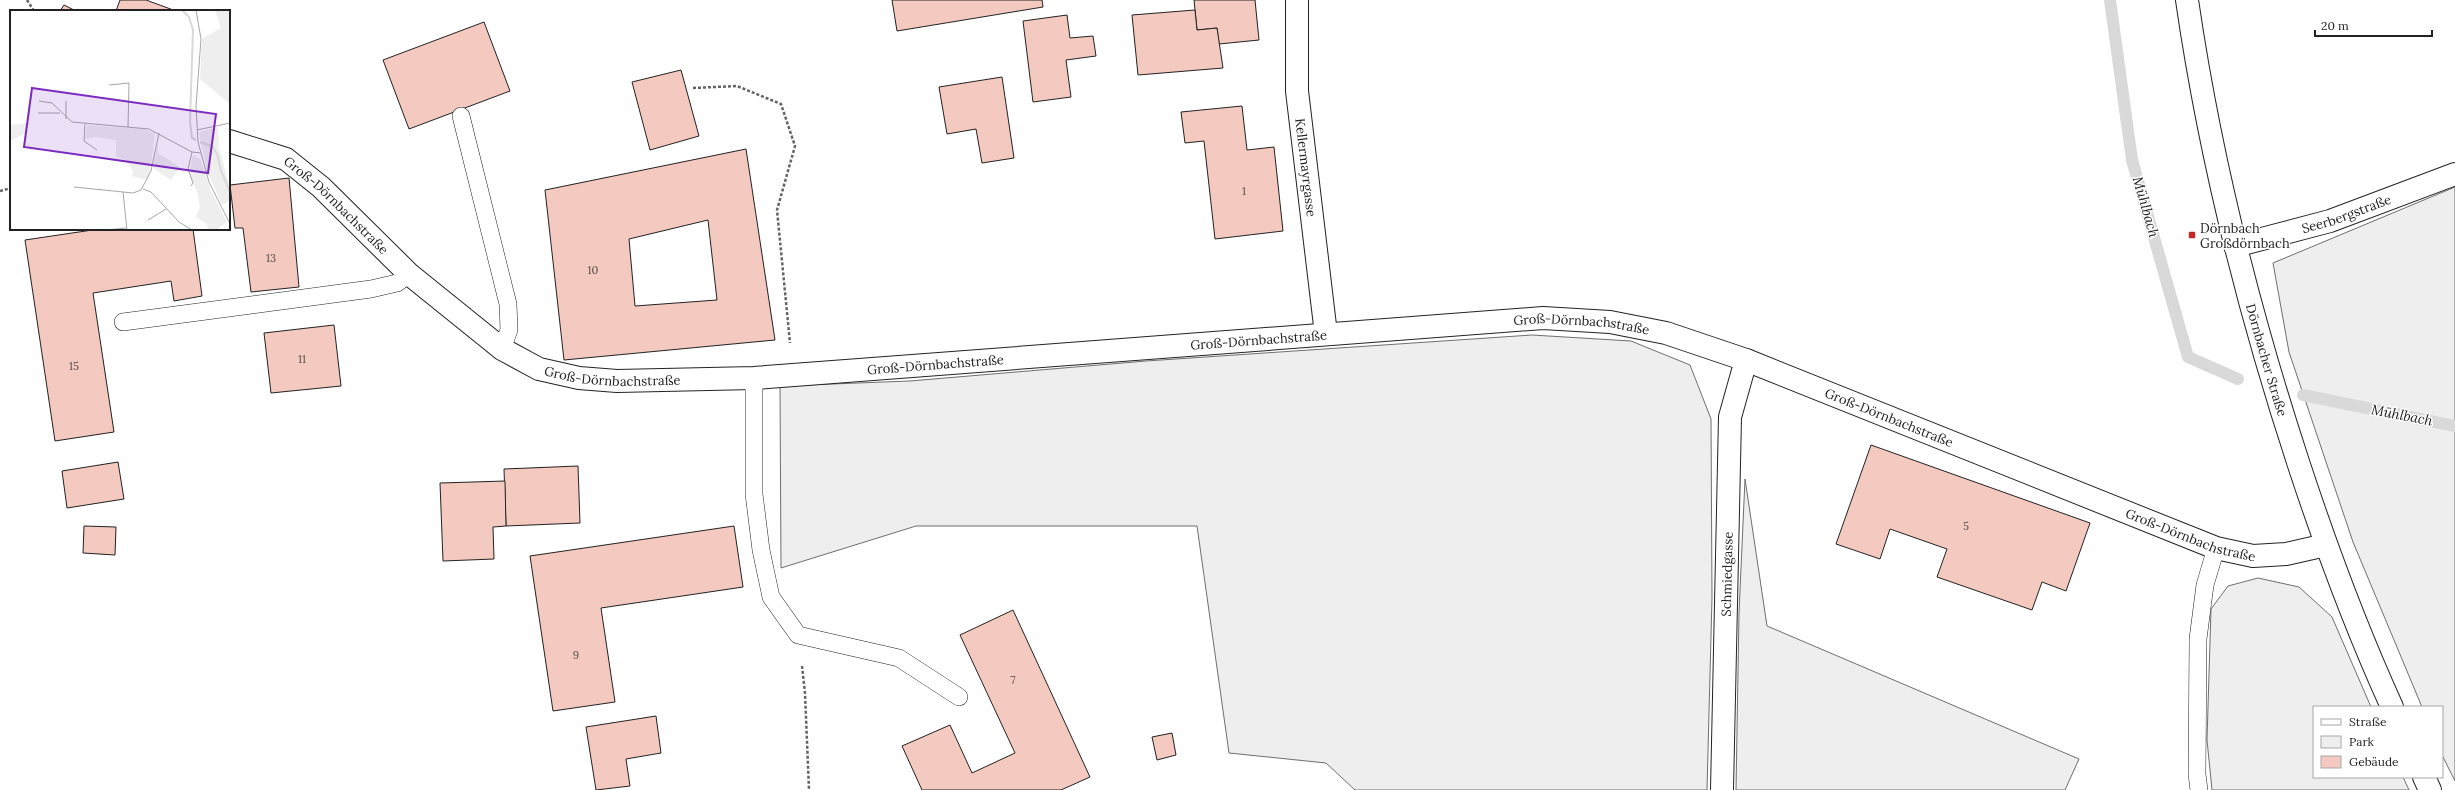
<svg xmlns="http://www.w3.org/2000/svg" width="2455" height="790" viewBox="0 0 2455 790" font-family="Lora,serif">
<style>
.green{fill:#eee;stroke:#6f6f6f}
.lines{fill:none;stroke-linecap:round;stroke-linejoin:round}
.stream{stroke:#d9d9d9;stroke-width:12}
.building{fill:#f3c9c0;stroke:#222;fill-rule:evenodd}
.service-casing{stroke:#222;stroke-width:18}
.minor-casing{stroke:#222;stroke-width:24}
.tertiary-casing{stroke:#222;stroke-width:24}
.path{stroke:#646464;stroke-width:2.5;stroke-dasharray:3 2;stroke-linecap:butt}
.service{stroke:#fff;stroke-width:17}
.minor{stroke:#fff;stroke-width:22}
.tertiary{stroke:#fff;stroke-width:22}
.poi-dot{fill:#c62828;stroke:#fff;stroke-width:1.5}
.labels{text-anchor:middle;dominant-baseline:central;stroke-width:3;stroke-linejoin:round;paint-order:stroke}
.number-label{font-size:11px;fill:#564c4a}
.street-label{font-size:13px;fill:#222;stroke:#fff}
.poi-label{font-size:13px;fill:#222;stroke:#fff;text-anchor:start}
.water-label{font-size:14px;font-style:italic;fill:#222;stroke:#fff}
.inset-river{fill:none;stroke:#d9d9d9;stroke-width:2}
.inset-road{fill:none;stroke:#a7a7a7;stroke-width:1}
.view{fill:#7b2cbf;fill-opacity:0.15;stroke:#7b2cbf;stroke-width:2}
.inset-edge{fill:none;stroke:#222;stroke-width:2}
</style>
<rect width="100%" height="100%" fill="#fff"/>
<g class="green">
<polygon points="2455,187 2455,781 2442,755 2442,707 2422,707 2353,542 2289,352 2273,263"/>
<polygon points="1532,335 1631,341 1690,365 1711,419 1712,598 1707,790 1355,790 1326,763 1229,753 1197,526 916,526 781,568 780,386 910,381 1146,361"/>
<polygon points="1745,479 1767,626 2079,759 2065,790 1736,790 1739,613"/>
<polygon points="2258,578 2299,587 2332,617 2371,707 2314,707 2314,777 2403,777 2409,790 2212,790 2207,740 2211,609 2228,586"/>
</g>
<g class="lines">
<g class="stream">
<polyline points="2110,0 2132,160 2188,357 2238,379"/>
<polyline points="2303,395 2455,426"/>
</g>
</g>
<g class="building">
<polygon points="120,0 146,0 176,11 116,11"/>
<polygon points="892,0 1042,0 1043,7 897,31"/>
<polygon points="1194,0 1255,0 1259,40 1219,44 1217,28 1197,30"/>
<polygon points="64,5 76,11 60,11"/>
<polygon points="1195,10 1197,30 1217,28 1223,68 1138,75 1132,15"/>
<polygon points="1067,15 1070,38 1093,36 1096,56 1066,60 1071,97 1033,102 1023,21"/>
<polygon points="484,22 510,91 409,129 383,60"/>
<polygon points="681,70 699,136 650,150 632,82"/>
<polygon points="1002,77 1014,158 982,163 976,129 947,134 939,87"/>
<polygon points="1242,106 1247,150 1274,147 1283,231 1215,239 1204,141 1185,143 1181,112"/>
<path d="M746,149l29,191 -211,20 -19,-170zM708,220l9,80 -82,6 -6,-67z"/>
<polygon points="289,178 299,287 251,292 243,228 235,228 230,185"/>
<polygon points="99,229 193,229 202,296 174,301 171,281 93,293 114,432 55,441 25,240"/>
<polygon points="334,325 341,386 271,393 264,333"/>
<polygon points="1871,445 2090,523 2066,591 2042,582 2032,610 1937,577 1947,549 1890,529 1880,559 1836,544"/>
<polygon points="118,462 124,499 67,508 62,471"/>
<polygon points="578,466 580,523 506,526 504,469"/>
<polygon points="505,481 506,526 493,527 494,559 443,561 440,483"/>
<polygon points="84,526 116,527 115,555 83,553"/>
<polygon points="734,526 743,587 601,608 615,702 553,711 530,556"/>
<polygon points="1013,610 1090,777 1061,790 922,790 902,746 950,725 972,773 1015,753 960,635"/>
<polygon points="656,716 661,753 626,759 630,786 596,790 586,727"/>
<polygon points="1172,733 1176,755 1157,760 1152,737"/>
</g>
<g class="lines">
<g class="service-casing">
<g id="service">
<polyline points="461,116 508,304 509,330 502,349"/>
<polyline points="123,322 371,289 397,283 409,274"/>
<polyline points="754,378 754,494 761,550 771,597 798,635 899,658 959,697"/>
<polyline points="2199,790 2197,774 2198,639 2205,585 2216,548"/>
</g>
</g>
<g class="minor-casing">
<g id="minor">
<path id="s1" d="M1297,0v91l29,243"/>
<path id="s2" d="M229,141l57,18 35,28 88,87 93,75 37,20 40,9 38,3 137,-3 789,-60 67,4 56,11 80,27 470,188 37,8 33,-2 40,-9"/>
<path id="s3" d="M2235,246l95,-25 125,-47"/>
<path id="s4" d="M1722,790l8,-373 16,-57"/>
</g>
</g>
<g class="tertiary-casing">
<g id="tertiary">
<path id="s5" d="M2187,0c23,158 62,313 112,465 27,82 57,163 93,242"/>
<polyline points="2424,777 2430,790"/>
</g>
</g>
<g class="path">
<polyline points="27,0 34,11"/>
<polyline points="693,88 737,86 781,104 795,146 777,210 790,343"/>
<polyline points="0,191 11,188"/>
<polyline points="802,666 805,693 809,790"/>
</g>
<use href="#service" class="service"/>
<use href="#minor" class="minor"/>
<use href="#tertiary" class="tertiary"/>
</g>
<rect class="poi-dot" x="2188" y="231" width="8" height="8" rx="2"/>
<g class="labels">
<g class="number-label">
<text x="1244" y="191">1</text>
<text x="271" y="258">13</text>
<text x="593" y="270">10</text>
<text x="302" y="359">11</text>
<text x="74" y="366">15</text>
<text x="1966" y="526">5</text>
<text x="576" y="655">9</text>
<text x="1013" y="680">7</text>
</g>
<g class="street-label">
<text stroke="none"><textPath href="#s1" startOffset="168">Kellermayrgasse</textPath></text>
<text stroke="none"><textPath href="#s2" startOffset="128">Groß-Dörnbachstraße</textPath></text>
<text stroke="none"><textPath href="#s3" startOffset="116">Seerbergstraße</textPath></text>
<text stroke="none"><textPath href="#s2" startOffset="1436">Groß-Dörnbachstraße</textPath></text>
<text stroke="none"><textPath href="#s2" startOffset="1112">Groß-Dörnbachstraße</textPath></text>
<text stroke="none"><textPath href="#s5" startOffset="369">Dörnbacher Straße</textPath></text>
<text stroke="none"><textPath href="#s2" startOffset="788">Groß-Dörnbachstraße</textPath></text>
<text stroke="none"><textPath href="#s2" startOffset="464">Groß-Dörnbachstraße</textPath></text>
<text stroke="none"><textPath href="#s2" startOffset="1760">Groß-Dörnbachstraße</textPath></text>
<text stroke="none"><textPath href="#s2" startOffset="2084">Groß-Dörnbachstraße</textPath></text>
<text stroke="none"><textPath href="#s4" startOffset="216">Schmiedgasse</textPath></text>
</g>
<g class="poi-label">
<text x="2200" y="228">Dörnbach<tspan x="2200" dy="15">Großdörnbach</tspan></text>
</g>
<g class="water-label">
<text transform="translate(2146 207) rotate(74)">Mühlbach</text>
<text transform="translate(2402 415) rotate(11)">Mühlbach</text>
</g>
</g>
<g transform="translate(10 10)">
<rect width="220" height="220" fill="#fff"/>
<path d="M205,0h15v94l-30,-25 2,-40 19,-11zM18,113l-2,10 -16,8v-16zM77,115l56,4 12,4 -4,33 -4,14 -15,-4 1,-5 -9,-12 -8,-2v-17l-21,-3 -10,2zM208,117l1,21 11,40v13l-8,4 -15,-34 -7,-33 -1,-6zM148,132v11l22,14 -9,13 -18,-12zM183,145l7,4 12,34 15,29 -11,8h-8l-1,-6 -11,-7 4,-10 -3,-15 -8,-19z" fill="#eee"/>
<path class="inset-river" d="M172,0l7,7 4,13 -3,92 2,16 4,2M190,132l12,4 5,8 4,17 9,21"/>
<path class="inset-road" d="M186,0l5,29 -5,67 2,36 11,40 21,42M99,75l20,-2 -1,44M29,91l13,2 20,19 77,7 43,23 9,1M56,91v18M28,103h22M75,114l-1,17 13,9M187,120l33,-7M181,176l2,-3 -5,-14 4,-17M64,177l59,6 8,-3 10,-19 8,-38M133,179l8,3 28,30 13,8M113,182l4,38M138,210l18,-11M96,220l20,-2"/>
<path class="view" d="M22,78l184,26 -8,59 -184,-26z"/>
<rect width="220" height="220" class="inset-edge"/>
</g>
<rect x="2313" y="706" width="130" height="72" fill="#ffffff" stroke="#a7a7a7"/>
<rect x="2321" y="719" width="20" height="6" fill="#ffffff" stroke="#a7a7a7"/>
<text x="2349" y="726" font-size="12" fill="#222222">Straße</text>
<rect x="2321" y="736" width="20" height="12" fill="#eeeeee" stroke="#a7a7a7"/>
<text x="2349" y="746" font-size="12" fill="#222222">Park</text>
<rect x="2321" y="756" width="20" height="12" fill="#f3c9c0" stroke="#a7a7a7"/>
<text x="2349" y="766" font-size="12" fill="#222222">Gebäude</text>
<path d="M2315 30v6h117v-6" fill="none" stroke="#222222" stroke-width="2"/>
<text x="2321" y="30" font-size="12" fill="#222222" stroke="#ffffff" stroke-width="3" paint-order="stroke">20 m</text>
</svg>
